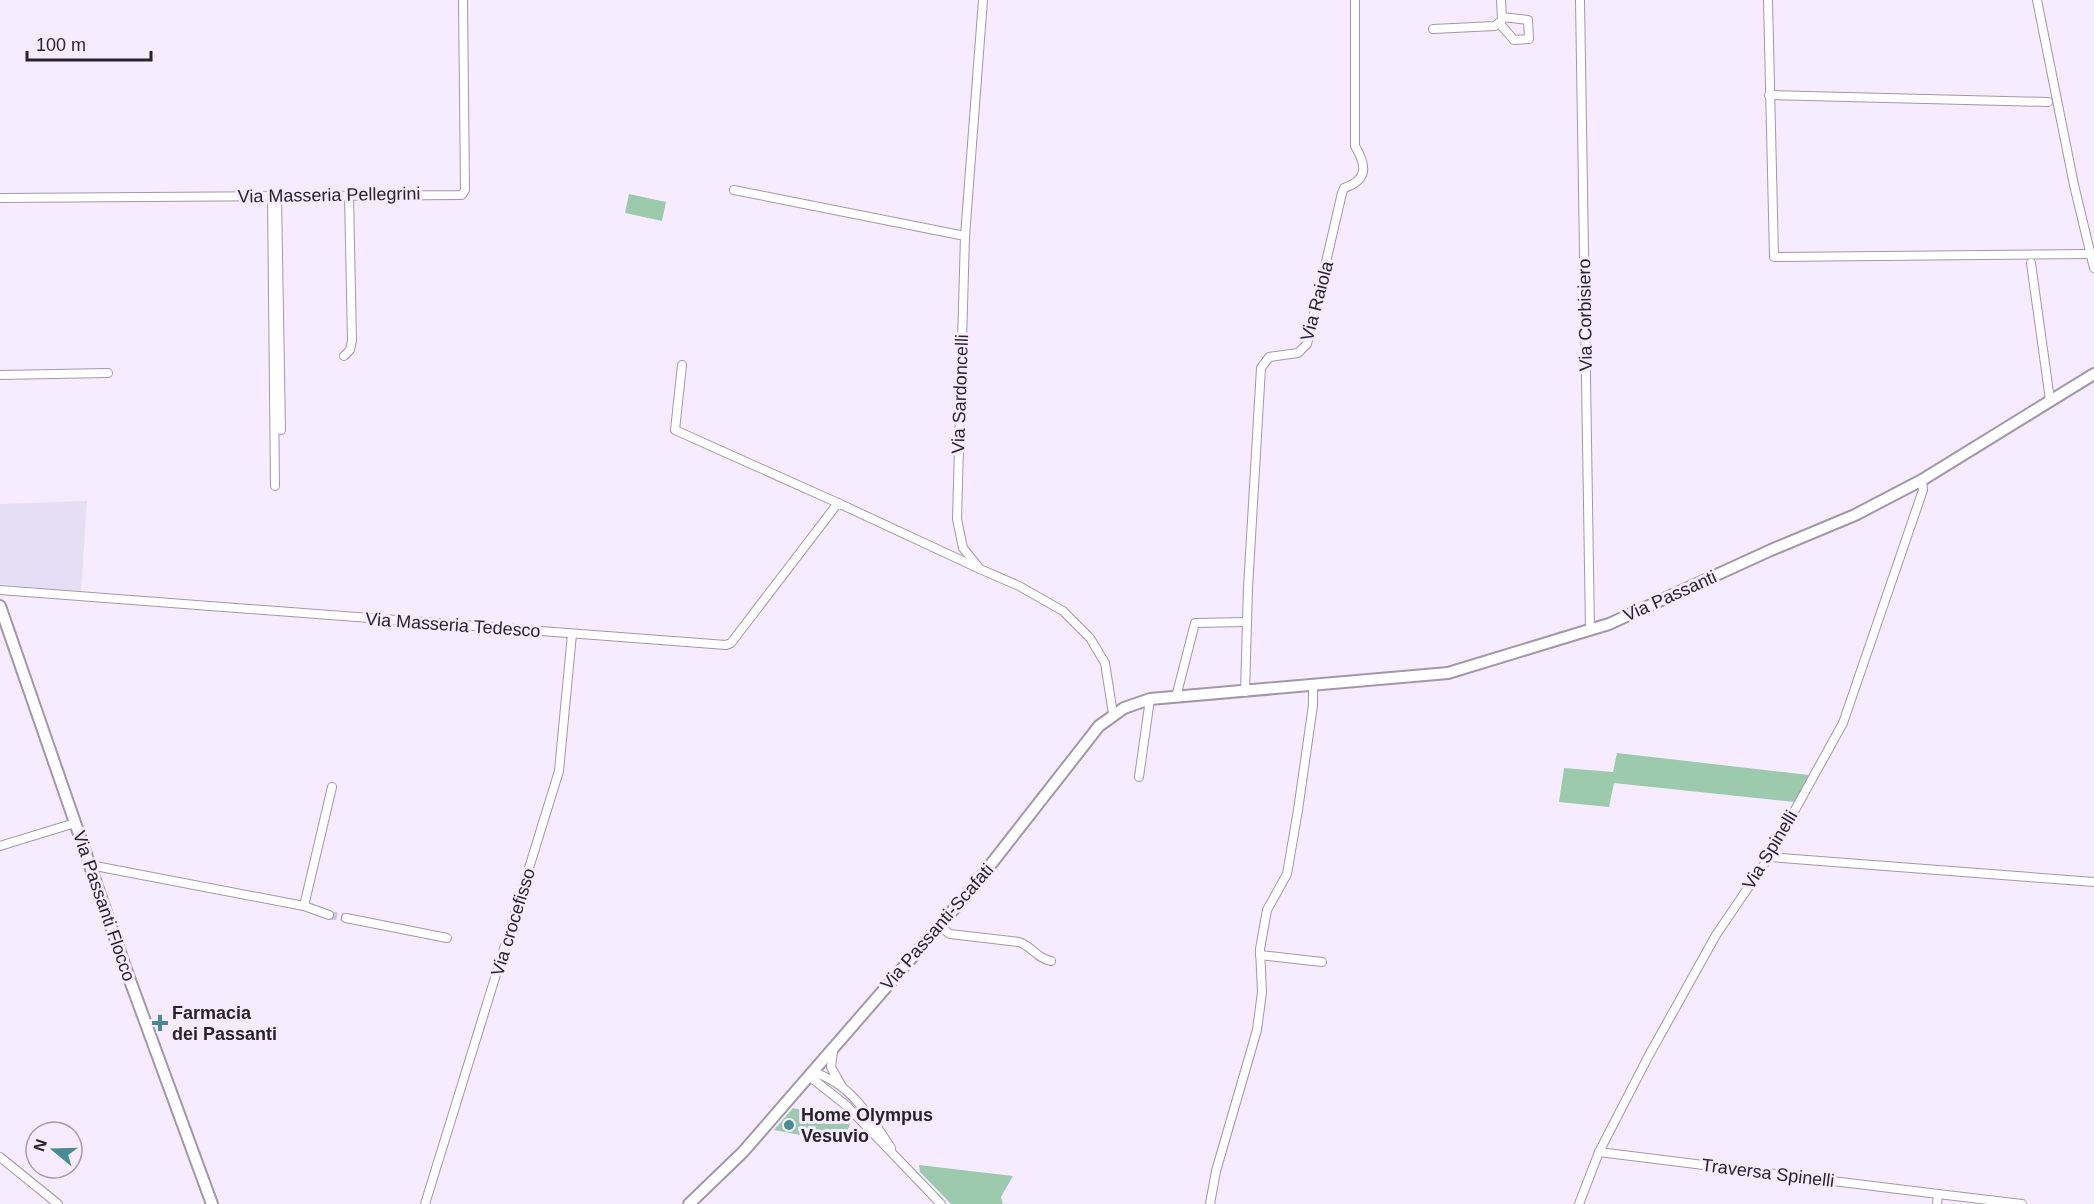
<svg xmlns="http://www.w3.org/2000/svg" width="2094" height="1204" viewBox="0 0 2094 1204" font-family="Arial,sans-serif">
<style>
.education{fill:#e5dff5}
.green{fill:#9bcaad}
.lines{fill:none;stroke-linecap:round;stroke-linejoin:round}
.street-tunnel{stroke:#cec4d5;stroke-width:8;stroke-dasharray:8 4;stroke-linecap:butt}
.street-casing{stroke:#a198a9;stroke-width:10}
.secondary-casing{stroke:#a198a9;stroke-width:14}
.street{stroke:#fff;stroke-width:8}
.secondary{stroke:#fff;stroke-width:10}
.poi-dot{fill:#458c94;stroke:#f7ecff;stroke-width:2}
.labels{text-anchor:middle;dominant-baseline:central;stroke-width:6;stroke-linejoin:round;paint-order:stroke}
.street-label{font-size:18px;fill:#28242b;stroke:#f7ecff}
.poi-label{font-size:18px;font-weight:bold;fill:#28242b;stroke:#f7ecff;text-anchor:start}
</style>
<rect width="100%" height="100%" fill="#f7ecff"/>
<polygon class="education" points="87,501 81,592 0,584 0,504"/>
<g class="green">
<polygon points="629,194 666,202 662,221 625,213"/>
<polygon points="1617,753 1809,775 1795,802 1614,783 1609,807 1559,802 1564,768 1613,772"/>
<polygon points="793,1108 851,1121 843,1143 774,1130"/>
<polygon points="919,1165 1013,1176 1001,1197 1003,1204 951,1204 920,1172"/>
</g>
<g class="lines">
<polyline class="street-tunnel" points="329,915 346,918"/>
<g class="street-casing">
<g id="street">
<polyline points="983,0 965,236 957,519 963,548 980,569 1019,586 1063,611 1090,638 1105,663 1113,714"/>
<polyline points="1580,0 1590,630"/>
<polyline points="1768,0 1774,257 2091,254"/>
<polyline points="2037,0 2074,185 2094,268"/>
<polyline points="1500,24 1514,40 1529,39 1528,20 1502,17"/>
<polyline points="1433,29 1495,26 1502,20 1501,0"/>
<polyline points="1769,95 2048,102"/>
<polyline points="734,190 965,236"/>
<polyline points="272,196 275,486"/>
<polyline points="277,196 281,430"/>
<polyline points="0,198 462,195 465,190 463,0"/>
<polyline points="2031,263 2050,400"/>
<polyline points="344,356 350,350 352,341 349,195"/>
<polyline points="682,365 675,430 838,503"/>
<polyline points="0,375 108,373"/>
<polyline points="0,590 726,645 731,643 838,503 980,569"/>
<path d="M1245,692l3,-104 13,-220 8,-11 29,-4 9,-9 35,-151 2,-5c24,-8 23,-22 11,-42v-146"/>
<polyline points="1176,697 1195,623 1246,622"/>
<polyline points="1139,777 1150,699"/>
<polyline points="0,846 75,823"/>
<polyline points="1769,857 2094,882"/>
<polyline points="90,865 304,906 332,787"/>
<polyline points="304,906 329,915"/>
<polyline points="346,918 447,938"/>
<path d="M939,926l11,8 69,8c14,5 17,16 32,19"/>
<polyline points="1260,955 1322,962"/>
<polyline points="833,1051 831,1067 842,1087"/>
<path d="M812,1072c38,10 59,46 79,76"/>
<polyline points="809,1076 847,1106 941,1204"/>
<polyline points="1599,1152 1938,1194 1937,1204"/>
<polyline points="0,1157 58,1204"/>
<polyline points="1938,1194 2022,1204"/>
<polyline points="425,1204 559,771 572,634"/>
<polyline points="1210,1204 1216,1171 1257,1030 1262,992 1260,949 1267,910 1287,874 1298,810 1313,705 1313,687"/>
<polyline points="1579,1204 1599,1152 1648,1057 1716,935 1769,857 1843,723 1923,490 1922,480"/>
</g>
</g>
<g class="secondary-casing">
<g id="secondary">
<polyline points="0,606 124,964 212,1204"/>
<polyline points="689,1204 743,1152 974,886 1099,726 1124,708 1150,699 1448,673 1609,624 1771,550 1855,515 1922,480 2094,374"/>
</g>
</g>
<use href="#street" class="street"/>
<use href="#secondary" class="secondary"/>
</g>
<g class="poi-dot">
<path d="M157 1014h6v6h6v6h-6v6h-6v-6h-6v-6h6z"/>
<circle cx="789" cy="1125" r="6"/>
</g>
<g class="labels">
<g class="street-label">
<text transform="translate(329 195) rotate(-1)">Via Masseria Pellegrini</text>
<text transform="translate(1317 301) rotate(-75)">Via Raiola</text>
<text transform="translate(1585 315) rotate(-91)">Via Corbisiero</text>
<text transform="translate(960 394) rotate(-88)">Via Sardoncelli</text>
<text transform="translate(1670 596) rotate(-24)">Via Passanti</text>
<text transform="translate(453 625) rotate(4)">Via Masseria Tedesco</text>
<text transform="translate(1770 850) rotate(-59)">Via Spinelli</text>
<text transform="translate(104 906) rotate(71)">Via Passanti Flocco</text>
<text transform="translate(513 922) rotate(-73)">Via crocefisso</text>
<text transform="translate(937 927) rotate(-49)">Via Passanti-Scafati</text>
<text transform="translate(1768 1173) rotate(7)">Traversa Spinelli</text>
</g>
<g class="poi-label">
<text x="172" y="1013">Farmacia<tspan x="172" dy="21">dei Passanti</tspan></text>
<text x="801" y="1115">Home Olympus<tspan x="801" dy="21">Vesuvio</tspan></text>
</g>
</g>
<g transform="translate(54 1150) rotate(289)"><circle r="28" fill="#f7ecff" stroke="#a49caa" stroke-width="1.5"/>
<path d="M0-4.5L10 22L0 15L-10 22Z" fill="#458c94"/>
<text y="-9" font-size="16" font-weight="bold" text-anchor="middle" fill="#28242b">N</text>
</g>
<path d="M27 51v9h124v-9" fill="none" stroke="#28242b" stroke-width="3"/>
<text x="36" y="51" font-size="18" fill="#28242b" stroke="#f7ecff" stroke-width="4.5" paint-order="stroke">100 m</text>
</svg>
